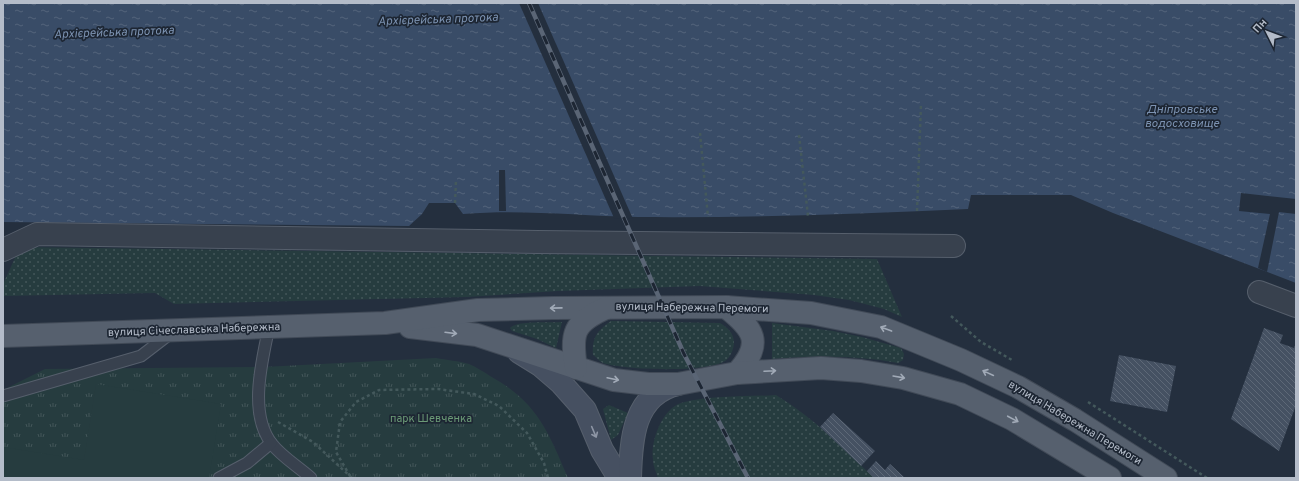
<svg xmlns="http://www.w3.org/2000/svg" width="1299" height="481" viewBox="0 0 1299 481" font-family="Overpass,sans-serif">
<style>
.grass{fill:url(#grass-dots)}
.park{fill:url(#park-tufts)}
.pitch{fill:#263c3f}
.water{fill:url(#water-ripples)}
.pier{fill:#242f3e}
.building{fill:url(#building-back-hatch)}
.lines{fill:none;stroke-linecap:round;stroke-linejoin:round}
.lane-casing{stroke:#565f6c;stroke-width:13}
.street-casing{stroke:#565f6c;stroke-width:24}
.secondary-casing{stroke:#565f6c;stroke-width:24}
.primary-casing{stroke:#414a57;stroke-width:24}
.path{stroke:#44595c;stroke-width:2.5;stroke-dasharray:3 3;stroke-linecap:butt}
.lane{stroke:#38414e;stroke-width:11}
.street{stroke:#38414e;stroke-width:22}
.secondary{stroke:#465061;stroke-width:22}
.primary{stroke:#56606e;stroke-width:22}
.rail-casing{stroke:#5a6575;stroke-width:4.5}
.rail{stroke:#1d2633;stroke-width:3;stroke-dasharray:9;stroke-linecap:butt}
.oneway{stroke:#a1aab7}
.oneway2{stroke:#8e96a5}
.labels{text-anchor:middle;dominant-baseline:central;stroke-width:3.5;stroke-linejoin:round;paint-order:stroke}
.street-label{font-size:11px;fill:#b4bcc9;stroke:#1d2633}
.park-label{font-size:11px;fill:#6b9a76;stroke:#1d2633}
.water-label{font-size:12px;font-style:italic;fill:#7c92b1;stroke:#1d2633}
</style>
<defs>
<pattern id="grass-dots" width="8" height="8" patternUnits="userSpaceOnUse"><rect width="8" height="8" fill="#263c3f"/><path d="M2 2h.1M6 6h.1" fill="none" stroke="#435659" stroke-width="1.8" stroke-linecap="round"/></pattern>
<pattern id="park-tufts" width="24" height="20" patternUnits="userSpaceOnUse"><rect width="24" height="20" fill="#263c3f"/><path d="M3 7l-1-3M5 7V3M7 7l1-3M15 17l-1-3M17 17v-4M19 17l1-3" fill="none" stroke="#435659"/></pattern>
<pattern id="water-ripples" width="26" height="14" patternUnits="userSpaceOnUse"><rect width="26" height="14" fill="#394c67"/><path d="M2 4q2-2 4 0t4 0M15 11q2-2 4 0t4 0" fill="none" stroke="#53647b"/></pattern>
<pattern id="building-back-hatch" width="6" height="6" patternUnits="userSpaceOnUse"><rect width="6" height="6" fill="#455162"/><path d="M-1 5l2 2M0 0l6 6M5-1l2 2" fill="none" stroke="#5d6877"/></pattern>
</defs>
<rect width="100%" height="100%" fill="#242f3e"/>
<g class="grass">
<polygon points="20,247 877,259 902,317 884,309 849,300 814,295 700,286 558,291 467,297 174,304 155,293 3,296 3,284"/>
<path d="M611,321l109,2c8,5 13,9 14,19 0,6 -3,15 -9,19 -19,12 -101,9 -122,2 -4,-2 -7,-6 -10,-8 -1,-18 4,-24 18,-34z"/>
<path d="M562,322l-6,26 -19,-9 -25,-8 -2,-3c7,-8 41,-5 52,-6z"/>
<path d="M772,323l61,8 29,6 39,11 3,6 -1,6 -5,3c-42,-8 -84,-7 -126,-4z"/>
<path d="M776,395c37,22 68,54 98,83h-216c-2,-6 -5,-12 -5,-18 -3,-18 9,-51 28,-57 30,-8 64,-6 95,-8z"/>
<polygon points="609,405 628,413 618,435 611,440 603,409"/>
</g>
<path class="park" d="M436,358c10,2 23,3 33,6 7,3 15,8 21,12 47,26 58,55 78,102h-565v-88l42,-21 219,-2z"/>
<polygon class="pitch" points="96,384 221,404 209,478 3,478 3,447 84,460"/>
<path class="water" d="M3,3h1293v280l-183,-70 -42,-18h-100l-3,14c-110,5 -220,9 -330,8 -58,-1 -116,-8 -175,-3l-8,-11h-26l-7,11 -13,12 -406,-4z"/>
<g class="pier">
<polygon points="519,3 538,3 633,219 614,218"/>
<polygon points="499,170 505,170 506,211 499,211"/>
<polygon points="1241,193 1296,199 1296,214 1279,212 1267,272 1258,268 1270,214 1239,211"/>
</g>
<g class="building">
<polygon points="1264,328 1283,335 1280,343 1294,348 1296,343 1296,405 1279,451 1231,419"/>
<polygon points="1119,355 1176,366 1167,412 1110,401"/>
<polygon points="833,413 875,451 861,466 820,427"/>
<polygon points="876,461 885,470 890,464 905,478 874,478 867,471"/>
</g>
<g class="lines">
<g class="lane-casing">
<g id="lane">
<path d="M269,327c-7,34 -21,87 3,117 10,13 27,23 39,34"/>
<polyline points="3,396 141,356 171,333"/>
<polyline points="219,478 247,463 271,443"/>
</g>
</g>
<g class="street-casing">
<g id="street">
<polyline points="3,250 37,234 538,242 954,246"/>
<polyline points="1259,292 1296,306"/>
</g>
</g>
<g class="secondary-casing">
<g id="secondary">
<polyline points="519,352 540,365 561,383 585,410 602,450 619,478"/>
<path d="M630,478c1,-38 3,-84 48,-94"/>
</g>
</g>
<g class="primary-casing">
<g id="primary">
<path d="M726,307c28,22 38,36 11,66"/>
<polyline points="410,327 477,335 614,380 648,384 678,384 737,373 821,368 861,371 903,378 960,394 1012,419 1110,478"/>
<polyline points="3,336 385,323 478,310 553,308 726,307 811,313 881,327 961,360 1018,387 1075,420 1166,478"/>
<path d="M576,368c-5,-34 -4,-45 30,-60"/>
</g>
</g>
<g class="path">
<polyline points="700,133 708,217"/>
<polyline points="799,135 808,216"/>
<polyline points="455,203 456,180"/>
<polyline points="917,211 921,104"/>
<polyline points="951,316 981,342 1012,360"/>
<polyline points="1088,402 1207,478"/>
<polyline points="278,422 313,442 352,478"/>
<polyline points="350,476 336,452 340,422 356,402 379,390 438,389 474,394 499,406 527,433 544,463 548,478"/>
</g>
<use href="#lane" class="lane"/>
<use href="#street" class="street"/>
<use href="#secondary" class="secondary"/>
<use href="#primary" class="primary"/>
<g class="rail-casing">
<polyline id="rail" points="529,3 684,354 748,478"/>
</g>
<use href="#rail" class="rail"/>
</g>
<defs><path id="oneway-shaft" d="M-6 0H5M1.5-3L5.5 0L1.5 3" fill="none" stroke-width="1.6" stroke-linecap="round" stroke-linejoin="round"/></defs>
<g class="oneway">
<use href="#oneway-shaft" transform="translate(556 308) rotate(179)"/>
<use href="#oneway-shaft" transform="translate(886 329) rotate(-160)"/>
<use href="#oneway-shaft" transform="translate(451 333) rotate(7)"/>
<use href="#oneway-shaft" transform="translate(770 371) rotate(-3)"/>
<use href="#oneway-shaft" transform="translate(988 373) rotate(-155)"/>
<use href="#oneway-shaft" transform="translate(899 377) rotate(10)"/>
<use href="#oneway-shaft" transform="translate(613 379) rotate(12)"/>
<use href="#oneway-shaft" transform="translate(1013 419) rotate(28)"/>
</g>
<use class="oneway2" href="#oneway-shaft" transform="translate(594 432) rotate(67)"/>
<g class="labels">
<g class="street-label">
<text transform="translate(692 308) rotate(1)">вулиця Набережна Перемоги</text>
<text transform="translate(194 330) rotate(-2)">вулиця Січеславська Набережна</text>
<text transform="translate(1075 423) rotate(31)">вулиця Набережна Перемоги</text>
</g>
<g class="park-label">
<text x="431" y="419">парк Шевченка</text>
</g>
<g class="water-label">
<text transform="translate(438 20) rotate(-2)">Архієрейська протока</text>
<text transform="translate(114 33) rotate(-2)">Архієрейська протока</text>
<text x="1182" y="110">Дніпровське<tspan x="1182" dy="14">водосховище</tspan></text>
</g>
</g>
<rect width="1299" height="481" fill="none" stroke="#b4bcc9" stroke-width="8"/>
<g transform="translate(1267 32) rotate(312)" stroke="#1d2633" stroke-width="3" paint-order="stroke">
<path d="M0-3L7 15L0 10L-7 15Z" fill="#b4bcc9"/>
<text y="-6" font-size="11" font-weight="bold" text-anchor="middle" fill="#b4bcc9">Пн</text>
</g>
</svg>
